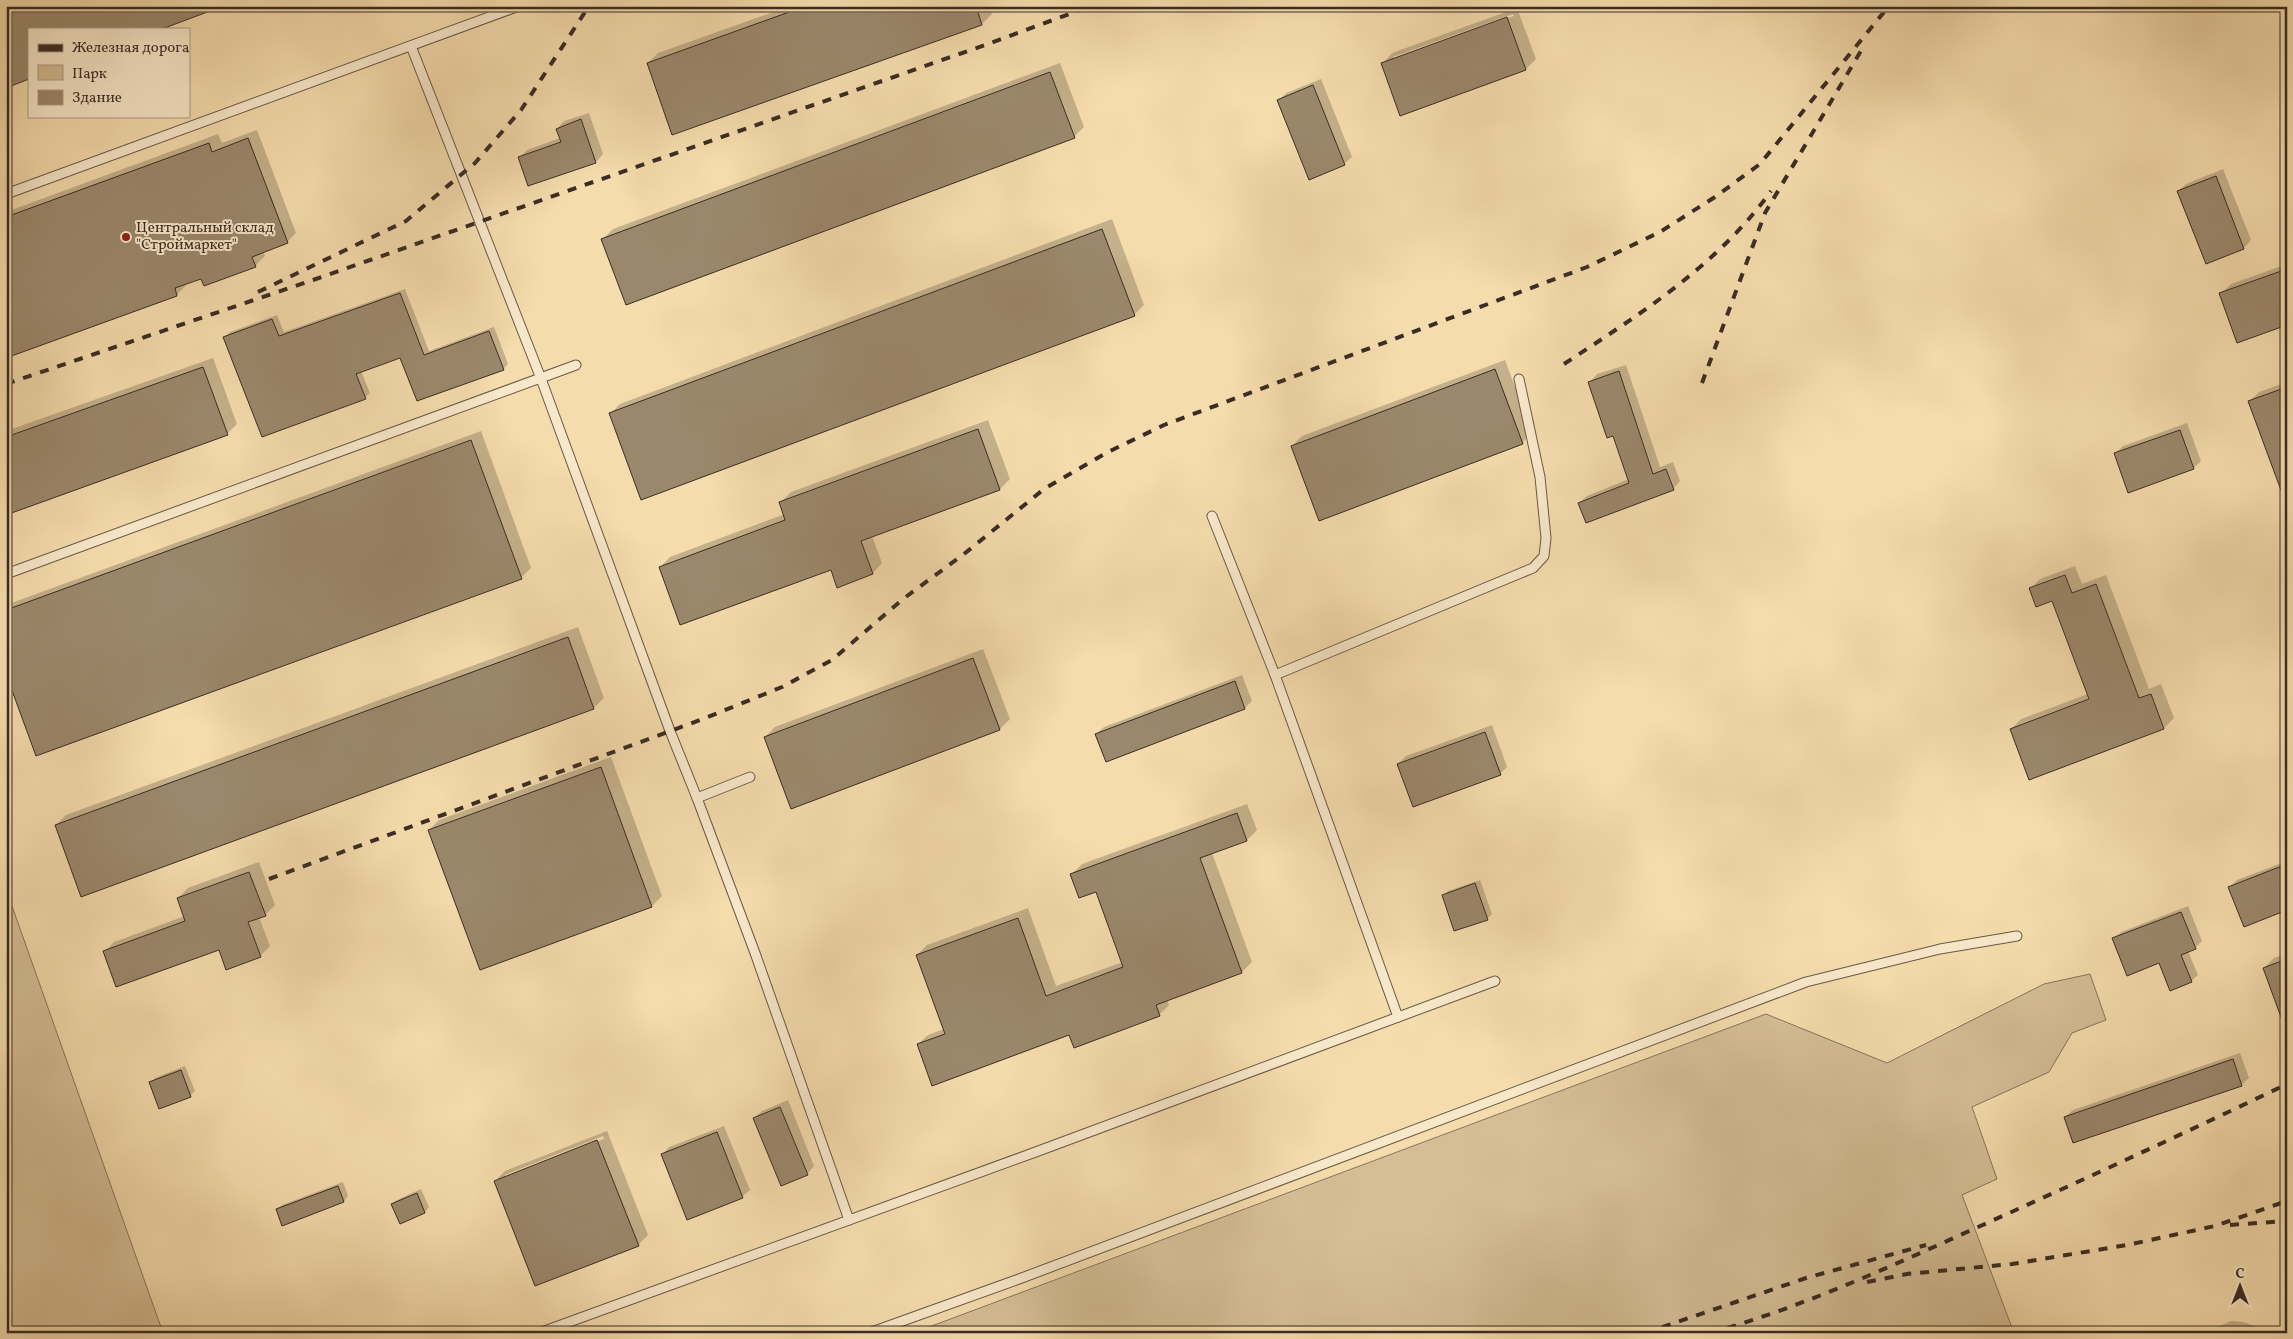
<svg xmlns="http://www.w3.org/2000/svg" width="2293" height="1339" viewBox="0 0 2293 1339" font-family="Vollkorn,serif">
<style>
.green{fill:#d5be96;stroke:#88755e}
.shadow{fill:#0003;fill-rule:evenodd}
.building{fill:#9b886c;stroke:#3a2c25}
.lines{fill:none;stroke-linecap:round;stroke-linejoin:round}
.lane-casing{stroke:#695847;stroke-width:11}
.lane{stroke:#f8e8ca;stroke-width:9}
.rail{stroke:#3a2c25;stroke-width:4;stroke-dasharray:9 9;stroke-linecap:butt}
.poi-dot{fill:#8f2418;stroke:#f8e8ca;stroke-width:2}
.labels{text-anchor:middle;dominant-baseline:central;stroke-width:4;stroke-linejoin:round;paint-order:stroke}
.poi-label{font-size:15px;fill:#3a2c25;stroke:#f8e8ca;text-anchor:start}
</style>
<rect width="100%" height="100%" fill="#f5dcad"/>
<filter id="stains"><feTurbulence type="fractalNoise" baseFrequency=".004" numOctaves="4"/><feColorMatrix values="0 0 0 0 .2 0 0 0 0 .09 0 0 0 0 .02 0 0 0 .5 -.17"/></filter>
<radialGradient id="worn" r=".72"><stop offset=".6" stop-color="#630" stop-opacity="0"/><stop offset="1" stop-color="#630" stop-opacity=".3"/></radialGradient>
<g class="green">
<polygon points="6,889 163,1333 6,1333"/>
<polygon points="2090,974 2106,1020 2072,1033 2049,1072 1972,1107 1997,1179 1962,1195 2014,1333 913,1333 1766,1014 1887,1063 2044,984"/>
</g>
<g class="shadow">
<polygon points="790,6 989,6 992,14 982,24 673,133 648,63 658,53"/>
<path d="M1517,8l19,51 -10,10 -143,-6 9,-10zM1513,14l1,2 -121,44v-3z"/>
<polygon points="1060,63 1084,127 1074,137 603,239 613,229"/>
<polygon points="1321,79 1352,157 1344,164 1279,100 1286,93"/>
<polygon points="589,113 603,154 596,162 529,184 520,157 527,150 560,138 557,129 564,121"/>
<polygon points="257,130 296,233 287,242 263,251 265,256 255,266 201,277 185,283 186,285 177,295 6,357 6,212 218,134 222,143"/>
<polygon points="2223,169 2251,240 2244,248 2207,262 2179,191 2186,184"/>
<polygon points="1112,219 1144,305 1134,315 610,414 620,404"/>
<polygon points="2287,264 2287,323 2221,294 2231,284"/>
<polygon points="405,289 429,351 494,327 508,364 503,369 401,357 361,371 370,393 365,398 225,337 230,332 277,315 284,332"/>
<polygon points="213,358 237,424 227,434 6,513 6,431"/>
<polygon points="1505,360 1532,433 1522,443 1292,446 1302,436"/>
<polygon points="1626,365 1660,467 1673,462 1680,481 1673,489 1579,503 1587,496 1629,479 1614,434 1590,382 1597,374"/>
<polygon points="2287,382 2287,502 2249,402 2259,392"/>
<polygon points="988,420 1010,479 1000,489 872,536 882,563 873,573 831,568 660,567 670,557 785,514 781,502 791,492"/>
<polygon points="2187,423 2201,461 2194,468 2115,454 2123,446"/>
<polygon points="481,431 531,568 521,578 6,670 6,605"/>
<polygon points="2075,566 2082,584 2106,575 2149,689 2161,684 2174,718 2164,728 2030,778 2011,729 2021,719 2088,694 2053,599 2030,589 2040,579"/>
<polygon points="578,627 604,698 594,708 82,896 56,825 66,815"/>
<polygon points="983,649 1010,719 1000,729 765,737 775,727"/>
<polygon points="1242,675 1252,701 1245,708 1096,734 1104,727"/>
<polygon points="1492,725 1507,767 1500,774 1398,764 1406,756"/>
<polygon points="611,757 662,896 652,906 429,830 439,820"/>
<polygon points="1247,804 1257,830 1247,840 1212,853 1252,962 1242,972 1167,999 1169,1005 1159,1015 918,1044 928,1035 944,1029 917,955 927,945 1028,908 1056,986 1123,962 1097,891 1072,874 1082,864"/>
<polygon points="2287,861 2287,909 2230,887 2237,880"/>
<polygon points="259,862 275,905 265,915 259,917 270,946 260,956 219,948 104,952 114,942 185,916 178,898 188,888"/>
<polygon points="1480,880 1492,914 1487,919 1443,896 1448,891"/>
<polygon points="2188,906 2202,941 2195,948 2188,951 2198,975 2191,981 2160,962 2114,939 2121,932"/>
<polygon points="2287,953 2287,1030 2264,968 2274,958"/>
<polygon points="2240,1053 2249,1078 2241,1085 2065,1117 2073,1110"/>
<polygon points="185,1066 195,1091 190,1096 151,1083 155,1078"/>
<polygon points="788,1100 814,1166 807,1174 754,1118 762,1111"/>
<polygon points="724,1126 750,1190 742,1197 662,1155 669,1147"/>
<path d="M607,1131l41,104 -10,10 -143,-64 10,-10zM603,1136l1,3 -99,38v-2z"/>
<polygon points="343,1182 348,1196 344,1201 277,1209 282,1205"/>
<polygon points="421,1189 429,1207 425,1212 392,1204 397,1200"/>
<polygon points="2231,1321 2243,1322 2261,1328 2266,1333 2204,1333"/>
<polygon points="308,1327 311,1333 294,1333"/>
</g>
<g class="building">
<polygon points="6,6 218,6 218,8 162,29 29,29 29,79 6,88"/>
<polygon points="806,6 976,6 982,25 672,135 647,63"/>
<polygon points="1507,17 1526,70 1400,116 1381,63"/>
<polygon points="1050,72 1075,138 626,305 601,239"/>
<polygon points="1313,85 1345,165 1309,180 1277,100"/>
<polygon points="581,119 596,163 528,186 518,157 561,142 556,129"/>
<polygon points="248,138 288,243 252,257 256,267 204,286 201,279 175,288 177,296 6,358 6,217 209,143 212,152"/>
<polygon points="2216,176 2244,249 2206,264 2177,191"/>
<polygon points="1102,229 1135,316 641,500 609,413"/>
<polygon points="2287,269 2287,325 2237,343 2219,293"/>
<polygon points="400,293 424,355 489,331 504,370 417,401 400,358 356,374 366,399 262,437 223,337 272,319 279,336"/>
<polygon points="203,367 228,435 6,515 6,437"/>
<polygon points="1495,369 1523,444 1319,521 1291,446"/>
<polygon points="1619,371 1653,474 1666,469 1674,490 1586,523 1578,503 1629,483 1613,436 1607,438 1588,382"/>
<polygon points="2287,387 2287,501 2285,501 2248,401"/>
<polygon points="978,429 1000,490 861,541 873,574 837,588 831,570 680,625 659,567 785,520 779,502"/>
<polygon points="2180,430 2194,469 2128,493 2114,453"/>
<polygon points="471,440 522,579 36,756 6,674 6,610"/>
<polygon points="2065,575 2072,593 2096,584 2139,698 2151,694 2164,729 2029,780 2010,729 2089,699 2052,601 2036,607 2029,588"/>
<polygon points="568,637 594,709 81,897 55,825"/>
<polygon points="973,658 1000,730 791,809 764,737"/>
<polygon points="1235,681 1245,709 1106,762 1095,734"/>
<polygon points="1485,732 1501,775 1413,807 1397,764"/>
<polygon points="601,767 652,907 480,970 428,830"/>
<polygon points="1237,813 1247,841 1200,858 1242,973 1156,1005 1160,1016 1074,1048 1069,1035 932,1086 917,1044 945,1034 916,955 1018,918 1046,996 1123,967 1096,892 1079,898 1070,874"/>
<polygon points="2287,864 2287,910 2244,927 2228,887"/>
<polygon points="249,872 266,916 248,922 261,957 226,970 219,950 116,987 103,951 185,921 177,898"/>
<polygon points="1475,883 1488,920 1454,931 1442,895"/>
<polygon points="2181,912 2196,949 2181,955 2192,982 2170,991 2159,963 2127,976 2112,938"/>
<polygon points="2287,959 2287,1027 2285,1028 2263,968"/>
<polygon points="2233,1059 2242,1086 2073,1143 2064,1117"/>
<polygon points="181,1070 191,1097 159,1109 149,1082"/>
<polygon points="780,1107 808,1175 781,1186 753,1118"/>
<polygon points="717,1132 743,1198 687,1220 661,1154"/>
<polygon points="597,1140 639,1246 535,1286 494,1181"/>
<polygon points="338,1186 344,1202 282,1226 276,1209"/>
<polygon points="417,1193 425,1213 400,1224 391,1204"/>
</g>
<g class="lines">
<g class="lane-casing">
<g id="lane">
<polyline points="411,46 540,376 670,731 697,798 755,953 849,1220"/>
<polyline points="6,194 519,6"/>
<polyline points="1212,516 1275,675 1398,1017"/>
<polyline points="6,574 576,365"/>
<polyline points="1275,675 1533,568 1544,556 1546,538 1540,477 1519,379"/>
<polyline points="697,798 750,777"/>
<polyline points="539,1333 1033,1153 1495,981"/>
<polyline points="869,1333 1019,1279 1806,982 1940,949 2017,936"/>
</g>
</g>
<use href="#lane" class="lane"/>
<g class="rail">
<polyline points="258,292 406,221 475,163 521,110 589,6"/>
<path d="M1564,364c76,-50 153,-98 207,-173"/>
<polyline points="1702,383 1765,213 1862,49"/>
<polyline points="6,384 313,280 985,45 1091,6"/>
<polyline points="269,879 703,719 782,687 832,660 903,599 964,554 1044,489 1106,453 1164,425 1587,267 1660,232 1715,197 1760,164 1884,12"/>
<polyline points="2230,1225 2287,1221"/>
<polyline points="1867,1282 1907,1274 2012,1264 2127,1245 2215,1226 2287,1201"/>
<polyline points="1645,1333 1806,1278 1926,1245"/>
<path d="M1710,1333c89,-25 173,-63 257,-101 107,-48 214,-97 320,-148"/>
</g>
</g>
<circle class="poi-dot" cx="126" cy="237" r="5"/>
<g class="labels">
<g class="poi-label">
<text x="136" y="228">Центральный склад<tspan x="136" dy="17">"Строймаркет"</tspan></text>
</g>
</g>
<rect width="2293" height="1339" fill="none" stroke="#f5dcad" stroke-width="25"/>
<rect x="8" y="8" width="2278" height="1324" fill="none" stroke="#3a2c25" stroke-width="2.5"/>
<rect x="12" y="12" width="2268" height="1314" fill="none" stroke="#3a2c25"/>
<rect x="28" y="28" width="162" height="90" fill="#f8e8ca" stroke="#ac9d88"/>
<rect x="38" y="44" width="25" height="8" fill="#3a2c25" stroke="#ac9d88"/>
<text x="72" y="52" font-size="15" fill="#3a2c25">Железная дорога</text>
<rect x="38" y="65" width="25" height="15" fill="#d5be96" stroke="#ac9d88"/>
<text x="72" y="78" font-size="15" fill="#3a2c25">Парк</text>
<rect x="38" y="90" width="25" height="15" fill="#9b886c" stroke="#ac9d88"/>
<text x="72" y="102" font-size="15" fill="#3a2c25">Здание</text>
<g transform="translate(2240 1286)" stroke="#f8e8ca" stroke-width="4" paint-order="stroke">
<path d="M0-4L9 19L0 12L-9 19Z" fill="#3a2c25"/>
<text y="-8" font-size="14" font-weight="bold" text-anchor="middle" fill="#3a2c25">С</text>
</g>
<rect width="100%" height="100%" filter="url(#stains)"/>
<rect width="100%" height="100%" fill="url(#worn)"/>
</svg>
